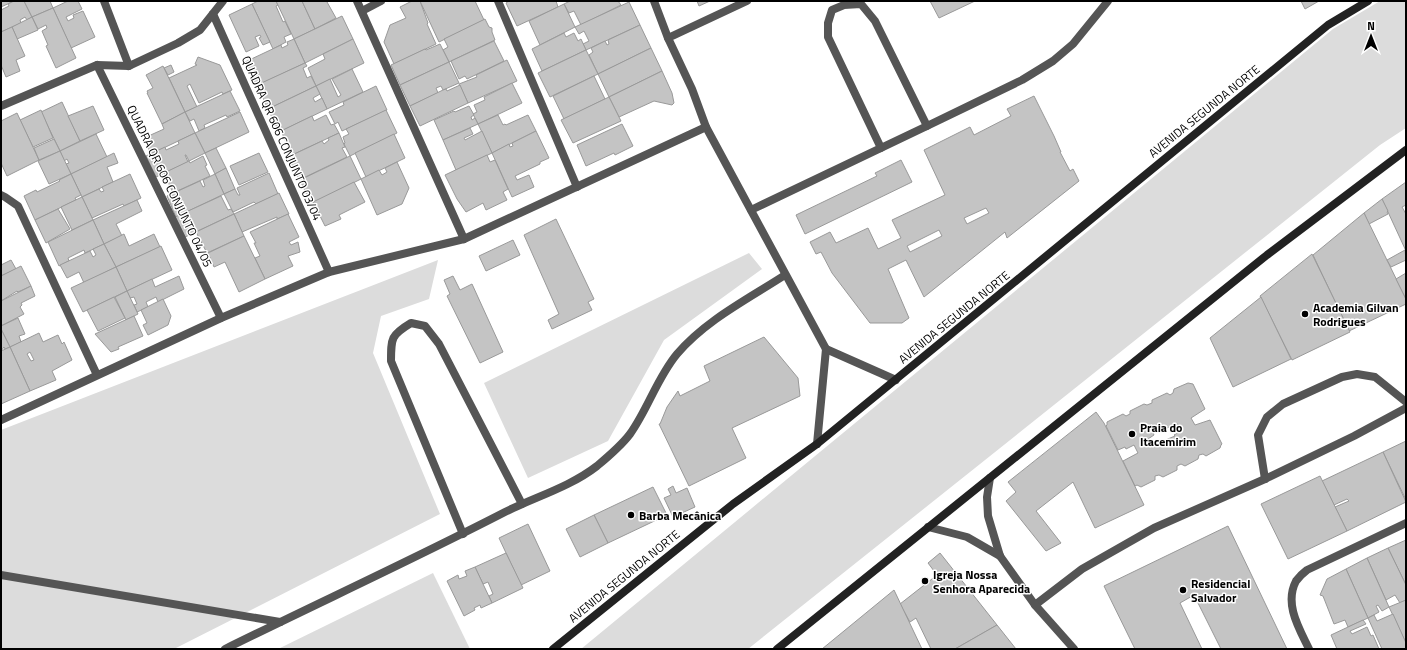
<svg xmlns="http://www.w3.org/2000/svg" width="1407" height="650" viewBox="0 0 1407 650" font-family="'Titillium Web',sans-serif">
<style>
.grass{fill:#dcdcdc}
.building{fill:#c4c4c4;stroke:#999;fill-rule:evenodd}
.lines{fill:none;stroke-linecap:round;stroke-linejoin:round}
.service{stroke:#555;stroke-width:8}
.minor{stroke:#555;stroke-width:8}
.tertiary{stroke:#555;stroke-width:8}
.secondary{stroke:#222;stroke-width:8}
.poi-dot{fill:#000;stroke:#fff;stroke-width:1.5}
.labels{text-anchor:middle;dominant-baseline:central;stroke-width:3;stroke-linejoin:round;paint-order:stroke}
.street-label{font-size:12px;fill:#000;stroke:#fff}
.poi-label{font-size:12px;font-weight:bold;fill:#000;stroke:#fff;text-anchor:start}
</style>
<rect width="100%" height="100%" fill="#fff"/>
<g class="grass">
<polygon points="1380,1 1406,1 1406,128 1380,145 748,649 581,649 1333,29"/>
<polygon points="749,253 762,269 664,340 608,441 528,478 484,383"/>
<polygon points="438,260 429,299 381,316 373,353 440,514 174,649 1,649 1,430"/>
<polygon points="433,573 470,649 278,649"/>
</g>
<g class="building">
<polygon points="1,1 14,1 1,7"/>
<polygon points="14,1 24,1 32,17 27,20 25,17 20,20 21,23 1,32 1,10 9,6 8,4"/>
<polygon points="24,1 50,1 53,8 32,17"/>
<polygon points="68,1 78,1 82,9 66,17 68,21 74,18 73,15 83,11 95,37 71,48 53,8"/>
<polygon points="258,1 276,1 278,5 276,6 283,22 285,21 291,34 284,37 286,42 273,49 252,4"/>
<polygon points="276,1 302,1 315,29 294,39"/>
<polygon points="302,1 329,1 327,2 336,18 315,29"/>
<polygon points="412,1 420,1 428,23 427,24 436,44 394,64 384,42 390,25 406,18 400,7"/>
<polygon points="420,1 475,1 484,20 439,42"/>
<polygon points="509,1 556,1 558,7 517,26 506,3"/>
<polygon points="570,1 618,1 621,5 581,25 574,11 569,13 564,4"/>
<polygon points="697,1 710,1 699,6"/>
<polygon points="930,1 975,1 939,18"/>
<polygon points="1301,1 1319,1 1305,9"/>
<polygon points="629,2 640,25 586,50 583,44 589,41 584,31 579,34 575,27"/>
<polygon points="252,4 270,42 263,45 259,38 261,37 260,35 255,37 259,46 246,52 229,15"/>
<polygon points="564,4 575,27 540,45 529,21"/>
<polygon points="53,8 76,58 56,68 46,46 48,45 42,31 47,28 46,25 38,29 32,17"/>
<polygon points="342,16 353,39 305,63 294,39"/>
<polygon points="32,17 38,30 17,39 12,27"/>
<polygon points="485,19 489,27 492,28 492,32 495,40 449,62 443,50 448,47 444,39"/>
<polygon points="640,25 651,48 598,74 589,55 593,52 591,48 605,41 607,45 609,44 608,40"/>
<polygon points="12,27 25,56 16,60 20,71 6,77 1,65 1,32"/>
<polygon points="564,33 566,37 574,33 578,41 581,39 586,50 542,71 532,49"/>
<polygon points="294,39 305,63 256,86 245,62 281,45 282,48 288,45 287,42"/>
<polygon points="353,39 364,63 316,86 308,68 325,59 323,54"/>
<polygon points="494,41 504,61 467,79 465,76 459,79 451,61"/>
<polygon points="440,44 449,62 400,85 391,65 425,49 426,50"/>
<polygon points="651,48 662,71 609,97 598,74"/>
<polygon points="586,50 598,74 550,97 538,73"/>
<polygon points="198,57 220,65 232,90 223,94 222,92 199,103 190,84 187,86 197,107 185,112 169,78 197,65 195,64"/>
<polygon points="507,60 517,81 468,103 459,84 477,77 476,75"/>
<polygon points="449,62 459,83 443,90 441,86 436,88 438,93 410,106 400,85"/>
<polygon points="305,63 307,66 303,68 307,78 311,76 316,86 268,109 257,85"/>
<polygon points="171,65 174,72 168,75 164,68"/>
<polygon points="163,66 185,112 162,124 147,93 148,93 147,91 153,88 146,75"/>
<polygon points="352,69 363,92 327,109 316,86 330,79 338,97 341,95 332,79"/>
<polygon points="662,71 672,93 674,103 672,105 654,101 619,117 609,97"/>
<polygon points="594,76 605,99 564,119 553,96"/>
<polygon points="512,83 522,103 478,124 473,114 477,112 474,105 485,100 484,97"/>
<polygon points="460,85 468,103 420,126 410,106 443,90 446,89 447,91"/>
<polygon points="316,86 320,94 313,98 315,102 322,98 327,109 279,132 268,109"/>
<polygon points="376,86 387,110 342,131 338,122 335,124 329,112 344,105 343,102"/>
<polygon points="230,91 240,111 227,117 226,115 204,125 205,128 199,131 194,119 190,121 185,112"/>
<path d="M1034,96l20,40 7,16h-1l10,19 3,-2 6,12 -72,57 -2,-6 -81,65 -18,-37 -18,9 21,49 -7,5h-32l-38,-50 -11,-21 -5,2 -6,-12 20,-10 6,11 32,-15 10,21 23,-11 -9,-18 53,-25 -21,-45 46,-23 4,8 37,-19 -4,-7zM986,208l3,5 -22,11 -3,-6zM939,230l3,6 -32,16 -3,-6z"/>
<polygon points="609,97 621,121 573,143 561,120"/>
<polygon points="62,102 80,141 60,151 41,112"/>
<polygon points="93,106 104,130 80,141 68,116"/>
<polygon points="469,106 474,115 471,117 472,120 475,118 478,124 443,140 434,120 454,111 455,112"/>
<polygon points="41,110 53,138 33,147 20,120"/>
<polygon points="386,110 397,133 350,156 344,144 345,143 343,137 349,134 346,129"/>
<polygon points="185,112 195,133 151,154 144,138 164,129 162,124"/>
<polygon points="240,112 249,132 205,153 195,133"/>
<polygon points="17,113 39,160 7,176 1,163 1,121"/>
<polygon points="326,115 331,125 334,124 339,133 292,155 281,131 312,116 314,121"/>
<polygon points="498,115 503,125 505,124 506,125 528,115 536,131 492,153 478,124"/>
<polygon points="622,124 633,146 615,155 614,153 586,166 577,145"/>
<polygon points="470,128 473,134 464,138 465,140 482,131 492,153 456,170 443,140"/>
<polygon points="536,131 549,158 540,162 540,164 515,176 517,180 529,175 534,187 512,197 492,153 509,144 510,147 513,146 512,143"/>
<polygon points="195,133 205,153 189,161 186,155 185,155 188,162 156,177 146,156 165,147 166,150 179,144 178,141"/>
<polygon points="339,133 345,147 342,148 347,157 299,180 288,157 322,141 324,144 329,140 328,138"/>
<polygon points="96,134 107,157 71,174 66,164 69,163 67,159 64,161 60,151"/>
<polygon points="394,134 405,158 366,177 355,153"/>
<polygon points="54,139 60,151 39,160 34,148"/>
<polygon points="216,148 226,168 215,174 205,153"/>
<polygon points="60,151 71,174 49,184 38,161"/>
<polygon points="114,153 118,163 107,167 113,182 82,197 71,174"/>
<polygon points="259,153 268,172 239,185 230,166"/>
<polygon points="487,155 490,162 495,160 508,189 503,192 507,200 486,210 483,203 466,212 457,199 445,175"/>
<polygon points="203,156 207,165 205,166 210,176 173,193 164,173 189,161 190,163"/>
<polygon points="350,156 361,179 311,204 300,180"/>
<polygon points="901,160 912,182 805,234 796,215 877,176 875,173"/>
<polygon points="397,162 409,188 402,204 377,215 361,179 379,170 382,175 387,172 385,168"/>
<polygon points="226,168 235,189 224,194 215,174"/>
<polygon points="269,173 278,194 256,204 254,202 233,212 224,194 235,189 238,195 240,195 237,188"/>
<polygon points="71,174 81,195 75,198 76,200 35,220 24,196 36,190 37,192 60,181 59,180"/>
<polygon points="130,174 141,198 124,206 123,204 92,218 82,197 99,189 101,192 104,191 102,187"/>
<polygon points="215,174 224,194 176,217 167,196 200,181 203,187 205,186 203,180"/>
<polygon points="354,182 365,202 339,215 341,219 325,226 313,202"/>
<polygon points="1406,182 1406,205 1402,207 1406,214 1406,251 1382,199"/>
<polygon points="279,193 289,214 277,219 277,217 242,232 234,214"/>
<polygon points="221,196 228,210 231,209 234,214 185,237 175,217"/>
<polygon points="82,197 93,220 72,230 61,207"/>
<polygon points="1382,199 1388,211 1387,212 1388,214 1369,224 1364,213"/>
<polygon points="137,200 142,211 116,224 122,236 104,244 93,220"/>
<polygon points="58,209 70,229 46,243 35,220"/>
<polygon points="1364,213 1406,299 1406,304 1349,331 1313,255"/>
<polygon points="234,214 244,236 207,253 196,232"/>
<polygon points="288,214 299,237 289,242 291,245 298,242 300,252 288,256 293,266 265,279 255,258 260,256 254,243 256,243 250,232"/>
<polygon points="556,219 594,299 588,302 592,310 552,329 548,320 559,314 524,235"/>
<polygon points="93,220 104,244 85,253 84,250 68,258 69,261 59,266 48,242"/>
<polygon points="124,234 129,246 154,234 160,247 116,267 104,244"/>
<polygon points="244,236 265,279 239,292 225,262 214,267 208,253"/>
<polygon points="513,240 520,255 486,271 479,256"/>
<polygon points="104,244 116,267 84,283 79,272 67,278 60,265 90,251 93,257 96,255 93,249"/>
<polygon points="161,246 172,270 127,291 116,267"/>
<polygon points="1405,250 1406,260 1391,267 1387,260"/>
<polygon points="1312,254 1350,332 1292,360 1260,296"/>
<polygon points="11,260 16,269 1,276 1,265"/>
<polygon points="21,266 31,286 18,292 17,291 1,301 1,276"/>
<polygon points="116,267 127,291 83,312 71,288"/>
<polygon points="1406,273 1406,299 1396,279"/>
<polygon points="179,276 184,289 158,302 156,297 146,302 148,307 137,312 134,305 137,304 134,297 130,298 127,291 152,279 155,287"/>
<polygon points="453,276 460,290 472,284 503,352 480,363 447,296 450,294 444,280"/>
<polygon points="31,286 35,296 21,303 22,305 20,307 24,314 1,326 1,301"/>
<polygon points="127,291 138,314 126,320 115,297"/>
<polygon points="114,297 125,318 98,331 87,310"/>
<polygon points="1261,297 1291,359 1233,387 1210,338"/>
<polygon points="163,299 171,316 168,325 148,335 143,325 147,323 141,310"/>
<polygon points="134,316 143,336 118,347 119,349 111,352 95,334"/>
<polygon points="18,318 25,334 19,336 21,342 10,347 1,329 1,326"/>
<polygon points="1,329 10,347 5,349 4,347 1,351"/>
<path d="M39,333l4,9 15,-7 4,9 2,-2 8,18 -20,11 4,9 -26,11 -20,-44zM30,352l4,8 -3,1 -4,-7z"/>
<polygon points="764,337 798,378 800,396 732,428 746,458 689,486 659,424 660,424 667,407 678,391 680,396 710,381 704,366"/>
<polygon points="10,347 30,391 1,404 1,351"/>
<path d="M1188,383l5,1 12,25 -14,9 4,7 15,-5 12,24 -1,1 -1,3 -14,8 -3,-2 -4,1 -1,4 -13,7 -4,-2 -4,2v4l-14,7 -4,-2 -4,1v4l-14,7 -4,-2 -2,1 -12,-25 15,-8 -4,-8 -8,4 -1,-2 -7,3 -12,-24 1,-1v-3l16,-8 3,2 4,-2v-3l14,-7 3,1 5,-2v-3l15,-7 3,2 3,-2 1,-4zM1178,424l3,7 -7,4 1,1 -24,10 -3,-7 6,-4 -1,-2z"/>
<polygon points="1096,412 1104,423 1144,505 1095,528 1073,482 1036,511 1061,543 1046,551 1006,501 1016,492 1008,482"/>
<polygon points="1406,441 1406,500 1383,452"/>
<polygon points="1383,452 1406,502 1347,531 1335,507 1349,501 1347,499 1334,505 1322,481"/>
<polygon points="1320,476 1347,531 1288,559 1261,504"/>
<polygon points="673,486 676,493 687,488 695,507 673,517 664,498 671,495 668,489"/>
<polygon points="653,487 667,515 608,543 594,515"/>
<polygon points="594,515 608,543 580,557 566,529"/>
<polygon points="528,524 550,571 521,585 499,538"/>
<polygon points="1228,526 1287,649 1221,649 1194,595 1180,603 1202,649 1135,649 1104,586"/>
<polygon points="1406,540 1406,585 1388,548"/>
<polygon points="1388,548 1406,585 1406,600 1400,603 1395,595 1386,600 1367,558"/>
<polygon points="506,553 523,588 492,603 489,596 493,594 488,582 483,584 475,567"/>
<polygon points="940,553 997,625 955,649 931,649 916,618 910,622 900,604 937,575 928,563"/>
<polygon points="1367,558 1389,607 1382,611 1378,605 1376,606 1379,612 1368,618 1346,569"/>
<polygon points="475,567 492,603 481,608 480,605 474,608 475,610 464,616 447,581 458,575 459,579 467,576 465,571"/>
<polygon points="1346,569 1368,618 1348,627 1345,620 1334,624 1323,596 1320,595 1327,579"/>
<polygon points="894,590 922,649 822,649"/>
<polygon points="1406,600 1406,643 1389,607"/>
<polygon points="1393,614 1406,643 1406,649 1382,649 1368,618 1374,615 1377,621"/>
<polygon points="1363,620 1366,624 1350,631 1352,634 1367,627 1371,636 1373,635 1379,649 1337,649 1331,635"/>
<polygon points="997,625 1016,649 955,649"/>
</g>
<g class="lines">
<g class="service">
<polyline points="881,148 828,37 828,23 832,10 844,5 861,4 875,21 927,126"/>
<polyline points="1265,479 1258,435 1267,417 1283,404 1342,377 1357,374 1375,377 1406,402"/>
<path d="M463,534l-72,-173c0,-23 0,-26 20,-38l14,3 14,18 83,160"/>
</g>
<g class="minor">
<polyline points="104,1 129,66"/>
<polyline points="357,1 464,239"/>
<polyline points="498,1 577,187"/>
<polyline points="654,1 668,38"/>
<polyline points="747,1 668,38 692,89 706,127 826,349 817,444"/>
<polyline points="362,11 381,1"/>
<polyline points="213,14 329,272"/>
<polyline points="97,65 221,318"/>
<polyline points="1,106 97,65 129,66 178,43 200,30 223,1"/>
<polyline points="1,195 5,197 18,206 97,375"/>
<polyline points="751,210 927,126 1022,80 1053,61 1073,44 1108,1"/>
<polyline points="826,349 896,380"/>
<polyline points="1,420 221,318 329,272 464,239 706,127"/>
<polyline points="1,575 280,622"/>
<polyline points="1035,605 1082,569 1154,528 1265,479 1354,436 1406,408"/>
<path d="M225,649c93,-46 187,-89 280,-137 30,-15 65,-25 92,-46 12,-10 24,-20 33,-32 18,-25 27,-56 47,-80 29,-34 71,-55 108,-79"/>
<path d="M1309,649c-10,-21 -25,-45 -13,-68 3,-4 7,-8 11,-11l99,-47"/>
</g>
<g class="tertiary">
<polyline points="990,478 987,497 988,516 1000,556 1035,605 1074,649"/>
<polyline points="928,527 967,537 1000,556"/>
</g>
<g class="secondary">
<polyline points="553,649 733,504 817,444 1328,25 1368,1"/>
<polyline points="777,649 1267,255 1406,150"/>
</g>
</g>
<g class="poi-dot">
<circle cx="1305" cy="314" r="4"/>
<circle cx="1132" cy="434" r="4"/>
<circle cx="631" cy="515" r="4"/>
<circle cx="925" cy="581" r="4"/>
<circle cx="1183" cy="590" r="4"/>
</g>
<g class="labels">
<g class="street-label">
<text transform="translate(1204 111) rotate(-39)">AVENIDA SEGUNDA NORTE</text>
<text transform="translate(282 138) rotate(66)">QUADRA QR 606 CONJUNTO 03/04</text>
<text transform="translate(170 186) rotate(64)">QUADRA QR 606 CONJUNTO 04/05</text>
<text transform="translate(954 317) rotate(-39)">AVENIDA SEGUNDA NORTE</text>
<text transform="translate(624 576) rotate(-39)">AVENIDA SEGUNDA NORTE</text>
</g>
<g class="poi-label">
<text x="1313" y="307">Academia Gilvan<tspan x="1313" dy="14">Rodrigues</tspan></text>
<text x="1140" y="427">Praia do<tspan x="1140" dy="14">Itacemirim</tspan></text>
<text x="639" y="515">Barba Mecânica</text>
<text x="933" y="574">Igreja Nossa<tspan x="933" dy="14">Senhora Aparecida</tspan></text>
<text x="1191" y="583">Residencial<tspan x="1191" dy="14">Salvador</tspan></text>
</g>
</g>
<rect width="1407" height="650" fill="none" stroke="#000000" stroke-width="4"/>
<g transform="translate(1371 36)" stroke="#ffffff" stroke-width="3" paint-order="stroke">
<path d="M0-3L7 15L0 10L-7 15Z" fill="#000000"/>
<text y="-6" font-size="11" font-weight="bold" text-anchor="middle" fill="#000000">N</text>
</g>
</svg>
